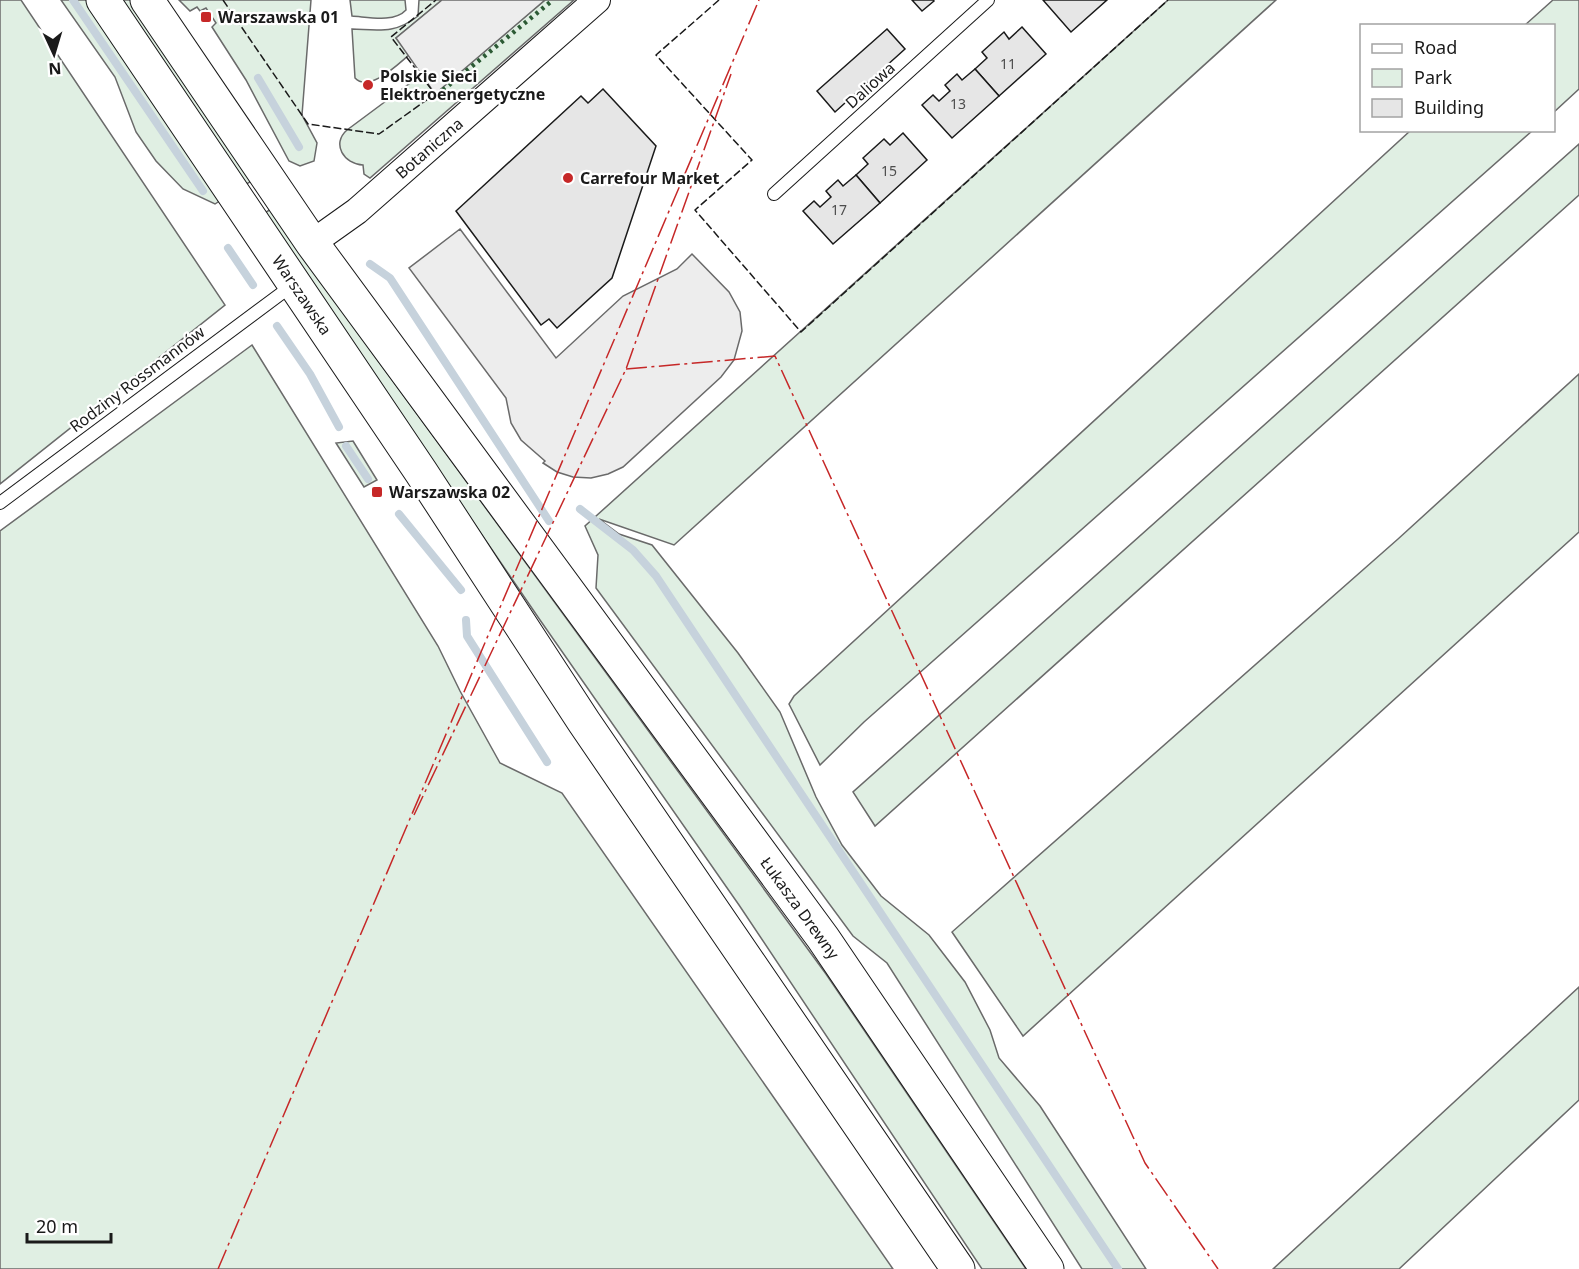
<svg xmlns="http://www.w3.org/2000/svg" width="1579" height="1269" viewBox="0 0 1579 1269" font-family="'Noto Sans',sans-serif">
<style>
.green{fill:#e0efe3;stroke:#6a6a6a;stroke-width:1.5}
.parking{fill:#ededed;stroke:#6a6a6a;stroke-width:1.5}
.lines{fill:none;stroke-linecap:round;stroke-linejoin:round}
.stream{stroke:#c6d2dc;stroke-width:8}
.building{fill:#e6e6e6;stroke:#1a1a1a;stroke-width:1.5}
.lane-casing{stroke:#1a1a1a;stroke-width:14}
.street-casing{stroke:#1a1a1a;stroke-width:28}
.secondary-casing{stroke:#1a1a1a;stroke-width:35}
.lane{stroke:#fff;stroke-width:12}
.street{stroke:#fff;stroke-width:26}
.secondary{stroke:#fff;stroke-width:33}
.hedge{stroke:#2b5a34;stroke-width:4.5;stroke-dasharray:3 4.5;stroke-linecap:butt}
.fence{stroke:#1a1a1a;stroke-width:1.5;stroke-dasharray:8 3;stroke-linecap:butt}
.power{stroke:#c62828;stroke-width:1.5;stroke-dasharray:21 4.5 3 4.5;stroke-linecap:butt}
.poi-dot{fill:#c62828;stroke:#fff;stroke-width:2}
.labels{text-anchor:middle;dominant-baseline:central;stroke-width:4.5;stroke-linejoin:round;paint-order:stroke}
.number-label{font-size:14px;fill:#4d4d4d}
.poi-label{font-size:16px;font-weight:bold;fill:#1a1a1a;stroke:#fff;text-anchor:start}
.street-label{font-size:16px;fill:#1a1a1a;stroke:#fff}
</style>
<rect width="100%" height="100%" fill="#fff"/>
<g class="green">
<polygon points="0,0 21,0 225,305 0,484"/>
<polygon points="61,0 86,0 221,200 215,204 183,189 156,161 136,132 115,77"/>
<polygon points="121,0 131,0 253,180 245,185"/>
<polygon points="179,0 311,0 302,115 317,143 314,161 300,166 289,161 246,80 212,27 216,23 206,8 200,11 197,7 190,11"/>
<path d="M350,0h55l1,10c-12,13 -38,7 -54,6z"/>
<path d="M419,0h23l-46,38 13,17c-12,10 -40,38 -54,23l-3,-49c28,1 43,5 66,-13z"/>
<path d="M545,0h29l-204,178 -6,-4 -1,-9c-19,-1 -32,-21 -16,-35l74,-55 14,18z"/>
<polygon points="1168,0 1276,0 674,545 599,519 619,534 652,545 738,653 780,712 816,797 842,845 881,896 929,935 965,982 990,1030 999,1058 1040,1106 1146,1269 1082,1269 887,963 853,936 596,588 598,555 585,526"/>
<polygon points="1553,0 1579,0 1579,89 1554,112 1554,26 1525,25"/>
<polygon points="1410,131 1532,131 864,722 820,765 789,704 794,696"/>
<polygon points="1579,144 1579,195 875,826 853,792"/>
<polygon points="271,209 374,355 826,974 1026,1269 982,1269 739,905 540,620 263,214"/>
<polygon points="252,345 438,646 460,691 500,763 562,793 893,1269 0,1269 0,531"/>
<polygon points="1579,374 1579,532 1023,1036 952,932 1398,539"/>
<polygon points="353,441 377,480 364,487 336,443"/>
<polygon points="1579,987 1579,1100 1399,1269 1273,1269"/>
</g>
<g class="parking">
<polygon points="442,0 545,0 435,94 396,38"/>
<polygon points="460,229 556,358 623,296 677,269 692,254 729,292 740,312 742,331 734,360 721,377 623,467 608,474 591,478 573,477 557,472 543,463 545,461 521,440 511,423 506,398 409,268"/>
</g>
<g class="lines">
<g class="stream">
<polyline points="73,0 203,191"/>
<polyline points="258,78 299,147"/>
<polyline points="228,248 253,285"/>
<polyline points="370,264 390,278 549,521"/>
<polyline points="277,326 310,374 339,427"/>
<polyline points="346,446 368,479"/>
<polyline points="580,509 633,550 656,576 1118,1269"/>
<polyline points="399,514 461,590"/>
<polyline points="466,620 467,636 547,762"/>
</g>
</g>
<g class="building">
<polygon points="912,0 933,0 934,1 922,11"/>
<polygon points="1043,0 1107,0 1071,32"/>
<polygon points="1022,27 1046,54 999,96 975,69 987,58 982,52 1004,32 1009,39"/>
<polygon points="887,29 905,49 835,112 817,91"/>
<polygon points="975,69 999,96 952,138 922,105 933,95 939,101 950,91 945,85 957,74 962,80"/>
<polygon points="603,89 656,146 612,278 557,328 549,319 541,325 456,211 581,96 588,103"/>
<polygon points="903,133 927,160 880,203 856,175 868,164 863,158 884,139 890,145"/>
<polygon points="856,175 880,203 833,244 803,211 814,201 820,207 831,197 826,191 838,180 843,186"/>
</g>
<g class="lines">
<g class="lane-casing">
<g id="lane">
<polyline points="774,194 988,0"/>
<polyline points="0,503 294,284"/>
</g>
</g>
<g class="street-casing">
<polyline id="street" points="312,243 357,211 597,0"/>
</g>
<g class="secondary-casing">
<g id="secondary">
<polyline points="103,0 421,472 584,722 958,1269"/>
<polyline points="147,0 312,243 823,938 1047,1269"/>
</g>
</g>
<use href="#lane" class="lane"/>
<use href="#street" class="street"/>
<use href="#secondary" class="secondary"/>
<polyline class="hedge" points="443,90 553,0"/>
<g class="fence">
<polyline points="223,0 308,124 379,134 435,94 391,37 436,0"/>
<polyline points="719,0 656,55 752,160 695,210 801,332 1168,0"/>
</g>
<g class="power">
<polyline points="626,369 775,356 1145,1163 1218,1269"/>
<polyline points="414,815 626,369 731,74"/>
<polyline points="218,1269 759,0"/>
</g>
</g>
<g class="poi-dot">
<rect x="200" y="11" width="12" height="12" rx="3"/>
<circle cx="368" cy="85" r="6"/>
<circle cx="568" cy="178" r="6"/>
<rect x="371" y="486" width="12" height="12" rx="3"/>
</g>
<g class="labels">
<g class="number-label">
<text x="1008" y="63">11</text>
<text x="958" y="103">13</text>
<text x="889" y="170">15</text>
<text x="839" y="209">17</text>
</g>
<g class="poi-label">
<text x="218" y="17">Warszawska 01</text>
<text x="380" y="76">Polskie Sieci<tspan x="380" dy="18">Elektroenergetyczne</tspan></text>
<text x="580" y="178">Carrefour Market</text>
<text x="389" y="492">Warszawska 02</text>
</g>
<g class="street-label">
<text transform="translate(870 85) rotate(-42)">Daliowa</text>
<text transform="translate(429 148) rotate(-41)">Botaniczna</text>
<text transform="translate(302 295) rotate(56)">Warszawska</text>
<text transform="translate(137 379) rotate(-37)">Rodziny Rossmannów</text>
<text transform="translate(800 908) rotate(54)">Łukasza Drewny</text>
</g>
</g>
<rect x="1360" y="24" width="195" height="108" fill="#ffffff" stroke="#a3a3a3" stroke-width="1.5"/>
<rect x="1372" y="44" width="30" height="9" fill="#ffffff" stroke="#a3a3a3" stroke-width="1.5"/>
<text x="1414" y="54" font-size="18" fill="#1a1a1a">Road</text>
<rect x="1372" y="69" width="30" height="18" fill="#e0efe3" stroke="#a3a3a3" stroke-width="1.5"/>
<text x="1414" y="84" font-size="18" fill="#1a1a1a">Park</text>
<rect x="1372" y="99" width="30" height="18" fill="#e6e6e6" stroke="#a3a3a3" stroke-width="1.5"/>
<text x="1414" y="114" font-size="18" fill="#1a1a1a">Building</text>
<g transform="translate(54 54) rotate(176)" stroke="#ffffff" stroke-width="4.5" paint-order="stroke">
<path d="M0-4.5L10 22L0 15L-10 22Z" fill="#1a1a1a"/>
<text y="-9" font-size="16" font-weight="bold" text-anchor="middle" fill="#1a1a1a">N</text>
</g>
<path d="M27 1233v9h84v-9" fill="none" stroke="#1a1a1a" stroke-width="3"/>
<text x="36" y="1233" font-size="18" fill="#1a1a1a" stroke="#ffffff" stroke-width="4.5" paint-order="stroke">20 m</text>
</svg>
